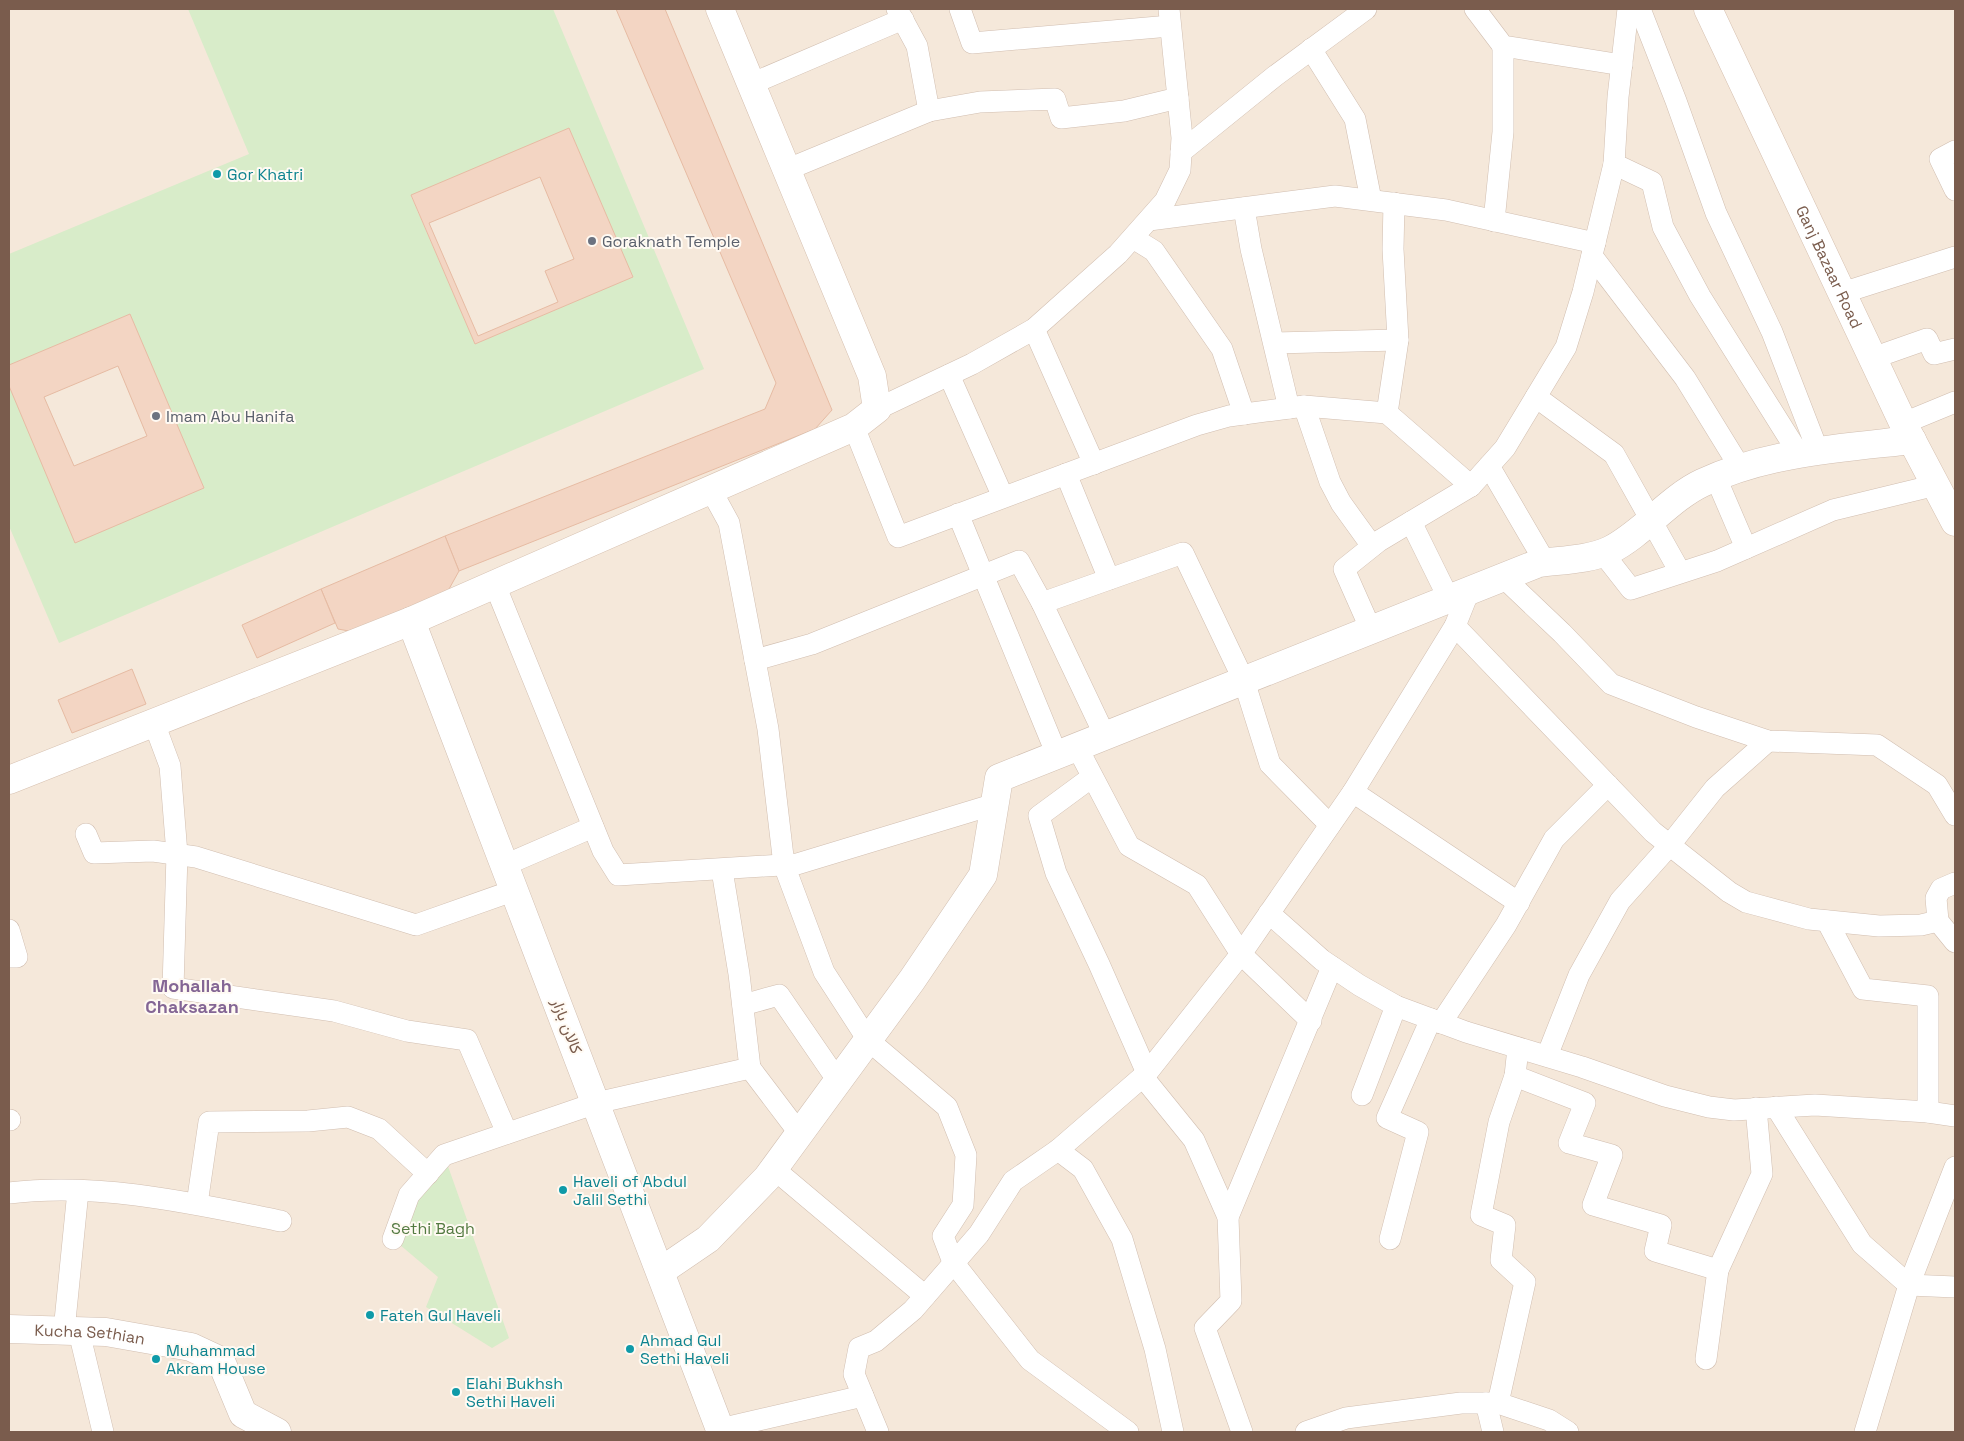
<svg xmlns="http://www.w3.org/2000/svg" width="1964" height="1441" viewBox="0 0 1964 1441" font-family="'Space Grotesk',Vazirmatn,sans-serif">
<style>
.residential{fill:#f5e8da}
.green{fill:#d8ecc9;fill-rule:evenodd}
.building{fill:#f3d5c3;stroke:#e6bba3;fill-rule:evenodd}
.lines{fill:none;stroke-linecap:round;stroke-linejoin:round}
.lane-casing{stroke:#d1beb0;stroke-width:22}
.street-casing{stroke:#d1beb0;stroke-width:29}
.secondary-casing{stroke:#d6c0b0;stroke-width:29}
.lane{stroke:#fff;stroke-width:21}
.street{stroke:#fff;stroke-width:28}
.secondary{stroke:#fff;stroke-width:28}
.culture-dot{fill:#0f9aa8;stroke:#fffaf3;stroke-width:2}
.worship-dot{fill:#6b7280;stroke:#fffaf3;stroke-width:2}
.labels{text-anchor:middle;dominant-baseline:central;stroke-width:4;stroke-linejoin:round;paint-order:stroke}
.culture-label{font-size:16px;fill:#0d838f;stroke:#fffaf3;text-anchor:start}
.worship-label{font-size:16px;fill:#5b616d;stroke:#fffaf3;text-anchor:start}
.street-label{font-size:16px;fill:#7a5c4d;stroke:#fffaf3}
.park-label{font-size:16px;fill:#537a41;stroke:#fffaf3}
.neighbourhood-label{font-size:18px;font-weight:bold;fill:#846695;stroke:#fffaf3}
</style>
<rect width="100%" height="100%" fill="#fdf6ec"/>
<rect class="residential" x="9" y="9" width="1946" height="1423"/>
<g class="green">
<path d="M188,9h365l151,360 -645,274 -50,-117v-140l66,156 129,-54 -74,-174 -121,51v-111l240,-100zM569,128l63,149 -157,67 -64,-148z"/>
<polygon points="444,1155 509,1338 492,1348 426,1307 438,1277 393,1239"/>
</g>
<g class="building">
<polygon points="616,9 665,9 832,410 815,429 459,571 445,536 765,409 776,383"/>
<path d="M569,128l64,149 -158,67 -64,-149zM540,177l34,82 -29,12 13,31 -80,34 -49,-113z"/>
<path d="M130,314l74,174 -129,55 -66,-157v-21zM118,366l29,70 -73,30 -30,-69z"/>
<polygon points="445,536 459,571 444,598 365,634 338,629 321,589"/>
<polygon points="321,589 335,623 257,658 242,625"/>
<polygon points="132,669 146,704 72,733 58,700"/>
</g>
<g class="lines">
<g class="lane-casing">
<g id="lane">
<polyline points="897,9 917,46 929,111 980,102 1055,99 1061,118 1124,111 1178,98"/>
<polyline points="960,9 972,43 1170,26"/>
<polyline points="1475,9 1503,46 1622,65"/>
<polyline points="1634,9 1642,14 1676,101 1716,213 1772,332 1818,451"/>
<polyline points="1311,49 1355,119 1371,200"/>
<polyline points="751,84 903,19"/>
<polyline points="1955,151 1940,159 1955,190"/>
<polyline points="1181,152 1275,76 1366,9"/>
<polyline points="1614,164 1652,182 1663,227 1700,296 1799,454"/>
<polyline points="786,170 929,111"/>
<polyline points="1244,208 1251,249 1289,408"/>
<polyline points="1149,220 1335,196 1446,210 1595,243"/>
<polyline points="1494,221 1503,132 1503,46"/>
<polyline points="1133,238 1154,251 1222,349 1244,414"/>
<polyline points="1592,256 1685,378 1741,469"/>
<polyline points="1842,293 1955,257"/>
<polyline points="1034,329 1094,464"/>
<polyline points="1274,343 1398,340"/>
<polyline points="1873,358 1927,339 1934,354 1955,349"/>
<polyline points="949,375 1003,497"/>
<polyline points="1536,397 1614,454 1680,572"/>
<polyline points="1304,406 1387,413 1471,486"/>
<polyline points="877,409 972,364 1034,329 1118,254 1165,201 1180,170 1182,138 1169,9"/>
<polyline points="1387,413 1398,340 1393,249 1394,203"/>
<polyline points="1904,423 1955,402"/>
<polyline points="854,427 898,537 1197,425 1229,416 1304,406 1330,482 1341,503 1372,546"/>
<polyline points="1489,466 1545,562"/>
<polyline points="1066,474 1109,579"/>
<polyline points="1716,478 1746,548"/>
<polyline points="711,490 729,523 768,729 784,865 824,972 868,1040 947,1107 966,1155 963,1205 943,1236 953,1262 1030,1360 1128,1432"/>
<polyline points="958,514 1057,755"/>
<polyline points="1411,522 1449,599"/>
<polyline points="1602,552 1631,589 1717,561 1833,510 1936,485"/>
<polyline points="1503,577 1562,633 1611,684 1696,717 1768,741 1877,745 1937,785 1955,815"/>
<polyline points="495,585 603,851 618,875 797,864 995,804"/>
<polyline points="1042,603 1183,553 1244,681 1270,764 1330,825"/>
<polyline points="1455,626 1653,832 1729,892 1746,902 1809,919 1879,926 1921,925 1938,921"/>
<polyline points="1371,630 1344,569 1379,541 1471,486 1505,448 1566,347 1583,292 1614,164 1618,97 1628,9"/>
<polyline points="755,660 812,644 1019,561 1042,603 1105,736"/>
<polyline points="154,723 170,766 177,854 173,988 334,1011 407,1031 467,1040 507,1133"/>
<polyline points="1077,747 1129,846 1197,885 1241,954 1311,1021"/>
<polyline points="1092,777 1039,816 1056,873 1099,964 1147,1073"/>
<polyline points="1353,792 1519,903"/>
<polyline points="86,834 94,853 153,851 196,857 416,925 515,890"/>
<polyline points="505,865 593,827"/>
<polyline points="1955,883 1941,889 1936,898 1938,921 1955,942"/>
<polyline points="1269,913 1322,960 1359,985 1396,1006 1466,1032 1582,1067 1665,1096 1709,1107 1734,1110 1815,1105 1928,1112 1955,1116"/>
<polyline points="1827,921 1863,989 1928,996 1928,1112"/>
<polyline points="9,930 17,957 9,957"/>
<polyline points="743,1005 779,995 838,1081"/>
<polyline points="1441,1023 1506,925 1554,839 1608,785"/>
<polyline points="1518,1048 1515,1076 1585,1103 1569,1143 1612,1155 1593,1205 1661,1225 1655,1251 1718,1270"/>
<polyline points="1547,1056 1579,975 1620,901 1669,846 1715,788 1768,741"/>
<polyline points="750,1068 800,1134"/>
<polyline points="1143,1077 1194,1140 1228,1217 1231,1301 1205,1328 1242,1432"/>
<polyline points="1362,1095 1396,1006"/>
<polyline points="1776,1107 1862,1244 1909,1285 1955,1287"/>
<polyline points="9,1120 10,1120"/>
<polyline points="1058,1150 1083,1169 1122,1239 1155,1349 1173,1432"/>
<polyline points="774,1169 925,1296"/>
<path d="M9,1193c90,-11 183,10 272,28"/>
<polyline points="197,1204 209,1122 308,1121 348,1117 379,1129 428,1174"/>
<polyline points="1228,1217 1332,967"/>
<polyline points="393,1239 409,1195 444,1155 596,1103 750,1068 739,974 722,870"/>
<polyline points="1390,1239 1418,1132 1387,1118 1431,1019"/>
<polyline points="64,1331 78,1191"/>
<polyline points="79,1332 103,1432"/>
<polyline points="1706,1359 1718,1270 1762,1174 1756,1108"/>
<polyline points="1486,1403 1493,1432"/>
<polyline points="1498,1403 1525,1282 1501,1260 1505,1225 1481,1215 1499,1122 1515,1076"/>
<polyline points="720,1429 863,1396"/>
<polyline points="878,1432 854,1374 859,1348 876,1341 913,1310 979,1234 1013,1181 1058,1150 1147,1073 1241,954 1353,792 1455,626 1469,591"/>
<polyline points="1306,1432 1346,1418 1461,1403 1498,1403 1549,1420 1568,1432"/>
<polyline points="1865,1432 1909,1285 1955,1167"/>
</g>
</g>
<g class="street-casing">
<g id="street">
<polyline points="411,621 721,1432"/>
<path d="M661,1271l47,-32 59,-61 145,-198 71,-105 16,-97 540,-215c23,-3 50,-3 71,-13 32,-16 60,-52 92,-67 65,-31 139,-35 210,-43"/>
<path id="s1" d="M9,1329l97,3 85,15 30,14 22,53 34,18"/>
</g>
</g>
<g class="secondary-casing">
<g id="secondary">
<path id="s2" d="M1708,9l198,420 49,93"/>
<polyline points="9,780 411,621 854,427 877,409 872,376 720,9"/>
</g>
</g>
<use href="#lane" class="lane"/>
<use href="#street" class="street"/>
<use href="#secondary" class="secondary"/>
</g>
<g class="culture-dot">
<circle cx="217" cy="174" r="5"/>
<circle cx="563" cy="1190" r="5"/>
<circle cx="370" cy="1315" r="5"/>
<circle cx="630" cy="1349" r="5"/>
<circle cx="156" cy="1359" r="5"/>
<circle cx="456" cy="1392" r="5"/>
</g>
<g class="worship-dot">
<circle cx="592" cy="241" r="5"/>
<circle cx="156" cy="416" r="5"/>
</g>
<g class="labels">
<g class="culture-label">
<text x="227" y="174">Gor Khatri</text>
<text x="573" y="1181">Haveli of Abdul<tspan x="573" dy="18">Jalil Sethi</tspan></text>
<text x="380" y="1315">Fateh Gul Haveli</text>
<text x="640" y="1340">Ahmad Gul<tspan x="640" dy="18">Sethi Haveli</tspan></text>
<text x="166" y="1350">Muhammad<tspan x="166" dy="18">Akram House</tspan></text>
<text x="466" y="1383">Elahi Bukhsh<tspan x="466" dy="18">Sethi Haveli</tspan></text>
</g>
<g class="worship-label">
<text x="602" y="241">Goraknath Temple</text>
<text x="166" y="416">Imam Abu Hanifa</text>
</g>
<g class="street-label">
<text stroke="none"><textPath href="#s2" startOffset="285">Ganj Bazaar Road</textPath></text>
<text transform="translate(567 1026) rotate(69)">کالان بازار</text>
<text stroke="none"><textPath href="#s1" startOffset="81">Kucha Sethian</textPath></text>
</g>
<g class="park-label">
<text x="433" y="1228">Sethi Bagh</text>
</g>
<g class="neighbourhood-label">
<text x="192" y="985">Mohallah<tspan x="192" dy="21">Chaksazan</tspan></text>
</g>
</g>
<rect width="1964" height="1441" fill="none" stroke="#7a5c4d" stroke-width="20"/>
</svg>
